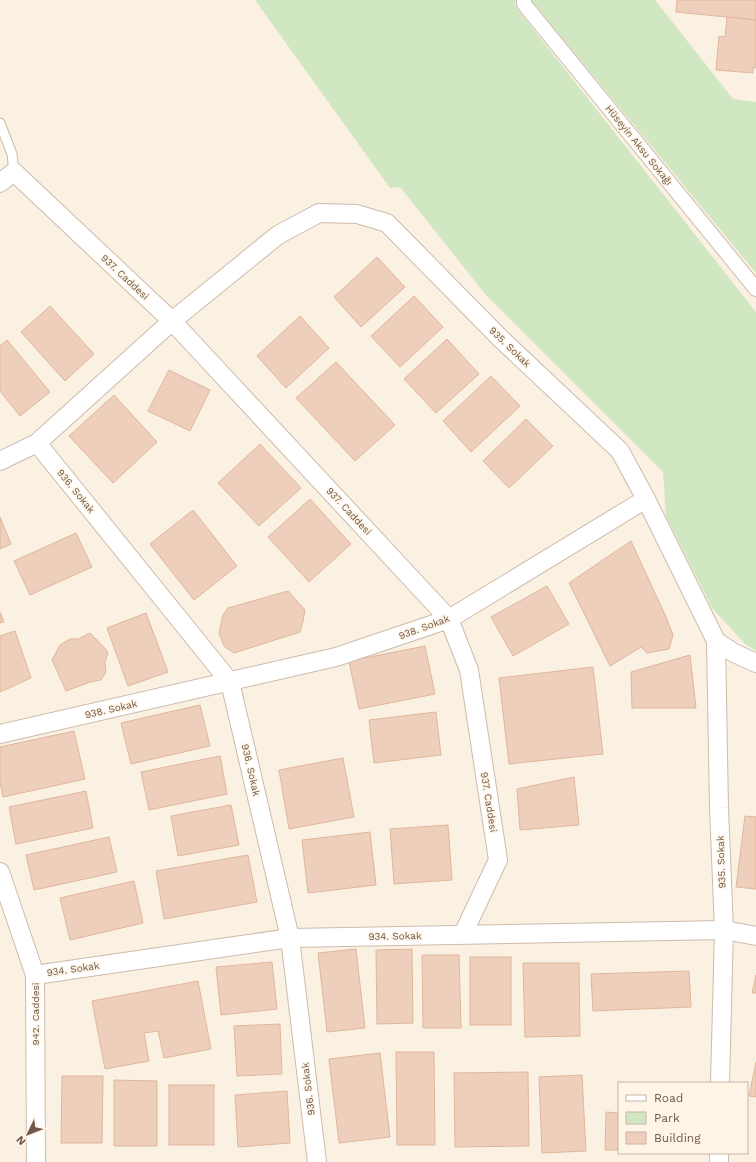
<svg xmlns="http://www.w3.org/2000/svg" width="756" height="1162" viewBox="0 0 756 1162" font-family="'Work Sans',sans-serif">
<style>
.green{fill:#d1e7c1}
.building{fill:#eecfbb;stroke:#e0b69c}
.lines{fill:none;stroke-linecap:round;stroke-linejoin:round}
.service-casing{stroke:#cdbbac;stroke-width:11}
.pedestrian-casing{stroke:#cdbbac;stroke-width:16}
.minor-casing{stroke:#cdbbac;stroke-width:20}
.service{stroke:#fff;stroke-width:9}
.pedestrian{stroke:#fff;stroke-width:14}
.minor{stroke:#fff;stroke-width:18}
.labels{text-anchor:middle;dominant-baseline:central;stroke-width:3;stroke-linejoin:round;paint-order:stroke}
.street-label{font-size:10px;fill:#70584a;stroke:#fef5e7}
</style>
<rect width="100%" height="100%" fill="#fbf1e2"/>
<g class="green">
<polygon points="255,0 516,0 515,6 756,312 756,651 745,644 712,608 666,516 663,472 485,294 400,187 390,188"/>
<polygon points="531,0 655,0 733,99 756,102 756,273"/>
</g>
<g class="building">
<polygon points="677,0 756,0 756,20 676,12"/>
<polygon points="727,17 756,20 756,68 753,67 753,73 716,70 719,36 725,37"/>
<polygon points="377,257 405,287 361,327 334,297"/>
<polygon points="414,296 443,327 400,367 371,336"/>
<polygon points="50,306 94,354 65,381 21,332"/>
<polygon points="300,316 329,348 286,388 257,356"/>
<polygon points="447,339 479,374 436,413 404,379"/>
<polygon points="7,340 50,392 20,416 0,391 0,346"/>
<polygon points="336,362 395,425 355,461 296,398"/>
<polygon points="169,370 210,390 190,431 148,411"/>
<polygon points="491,376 520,406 471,452 443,421"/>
<polygon points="114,395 157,442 113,483 69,436"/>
<polygon points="526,419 553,446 509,488 483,461"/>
<polygon points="260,444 301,488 259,526 218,483"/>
<polygon points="310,499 351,544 309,582 268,537"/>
<polygon points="193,510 237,566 194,600 150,544"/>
<polygon points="0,517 11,544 0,549"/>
<polygon points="76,533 92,567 30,595 14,561"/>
<polygon points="631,541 666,617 673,635 669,649 647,653 641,647 610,666 569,583"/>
<polygon points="547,586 569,624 513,656 491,617"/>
<polygon points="288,591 305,610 303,621 300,632 234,653 224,646 219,633 223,615 228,608"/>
<polygon points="0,612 4,622 0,623"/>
<polygon points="146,613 168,672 128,686 107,628"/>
<polygon points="15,631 31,678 0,692 0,636"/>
<polygon points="90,633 104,647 108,653 105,662 106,672 101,680 90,682 66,691 52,660 60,645 70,639 78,639"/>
<polygon points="425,646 435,694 359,709 349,661"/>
<polygon points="690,655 696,708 632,708 631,672"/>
<polygon points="593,667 603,754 509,764 499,678"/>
<polygon points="200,705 210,746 131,764 121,723"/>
<polygon points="436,712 441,755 374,763 369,720"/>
<polygon points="74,731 85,779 3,797 0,782 0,747"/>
<polygon points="220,756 227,794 149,810 141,772"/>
<polygon points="343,758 354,817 289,829 279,770"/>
<polygon points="574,777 579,825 520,830 517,789"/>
<polygon points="86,791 93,828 16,844 9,807"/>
<polygon points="231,805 239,845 178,856 171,816"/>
<polygon points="745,816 756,817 756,889 736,887"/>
<polygon points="448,825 452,880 394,884 390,829"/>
<polygon points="370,832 376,885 308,893 302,840"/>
<polygon points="109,837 117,872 34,890 26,855"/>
<polygon points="248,855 257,902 164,919 156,871"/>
<polygon points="134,881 143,923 70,940 60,898"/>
<polygon points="356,949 365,1028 327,1032 318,953"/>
<polygon points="412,949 413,1023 377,1024 376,950"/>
<polygon points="422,955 459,955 461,1028 423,1028"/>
<rect x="470" y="957" width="41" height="68"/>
<polygon points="272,962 277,1009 221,1015 216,967"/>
<polygon points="523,963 579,963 580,1036 525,1037"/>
<polygon points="689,971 691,1007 593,1011 591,974"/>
<polygon points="756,975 756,993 752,993"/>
<polygon points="198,981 211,1049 164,1058 158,1031 144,1033 149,1061 105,1069 92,1001"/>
<polygon points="280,1024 282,1074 237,1076 234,1026"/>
<polygon points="396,1052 434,1052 435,1145 397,1145"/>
<polygon points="380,1053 390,1137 339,1143 329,1059"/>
<polygon points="756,1062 756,1097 749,1096"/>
<polygon points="528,1072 529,1146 455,1147 454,1073"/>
<polygon points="582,1075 586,1151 542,1153 539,1077"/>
<polygon points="62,1076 103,1076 102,1143 61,1143"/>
<polygon points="114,1080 157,1081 157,1146 114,1146"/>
<rect x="169" y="1085" width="45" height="60"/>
<polygon points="287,1091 290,1143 238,1147 235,1095"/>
<polygon points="606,1112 619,1113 619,1150 605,1150"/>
</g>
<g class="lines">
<g class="service-casing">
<polyline id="service" points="0,123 12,154 14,172"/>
</g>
<g class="pedestrian-casing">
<polyline id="pedestrian" points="524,0 524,4 756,289"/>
</g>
<g class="minor-casing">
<g id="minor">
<polyline points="0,183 14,172 172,321 449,619 469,670 498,860 463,934"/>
<polyline points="37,443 230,682 290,938 317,1162"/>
<polyline points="0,461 37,443 172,321 278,235 319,213 357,214 387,223 501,339 620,451 646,499 716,641 734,653 756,663"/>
<polyline points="716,641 719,808 724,930 720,1083"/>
<polyline points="0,734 336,657 449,619 646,499"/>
<polyline points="0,872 35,975 36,1162"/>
<polyline points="35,975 290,938 724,930 756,936"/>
<polyline points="719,1162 719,1153"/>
</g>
</g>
<use href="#service" class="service"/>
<use href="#pedestrian" class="pedestrian"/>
<use href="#minor" class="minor"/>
</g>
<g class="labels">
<g class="street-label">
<text transform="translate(639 145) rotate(51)">Hüseyin Aksu Sokağı</text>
<text transform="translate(125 277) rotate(43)">937. Caddesi</text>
<text transform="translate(510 347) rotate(44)">935. Sokak</text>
<text transform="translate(76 491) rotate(51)">936. Sokak</text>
<text transform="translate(349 511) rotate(47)">937. Caddesi</text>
<text transform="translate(424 627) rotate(-20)">938. Sokak</text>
<text transform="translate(111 709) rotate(-13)">938. Sokak</text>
<text transform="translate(251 770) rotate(77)">936. Sokak</text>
<text transform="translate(489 802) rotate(81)">937. Caddesi</text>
<text transform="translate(721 862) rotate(-92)">935. Sokak</text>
<text transform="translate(395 936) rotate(-1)">934. Sokak</text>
<text transform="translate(73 969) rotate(-8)">934. Sokak</text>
<text transform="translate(35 1014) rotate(-90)">942. Caddesi</text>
<text transform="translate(308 1089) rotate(-97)">936. Sokak</text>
</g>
</g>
<rect x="618" y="1082" width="130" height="72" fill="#fef5e7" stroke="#c5b6a8"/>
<rect x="626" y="1095" width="20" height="6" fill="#ffffff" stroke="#c5b6a8"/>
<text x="654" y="1102" font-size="12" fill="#70584a">Road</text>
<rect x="626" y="1112" width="20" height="12" fill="#d1e7c1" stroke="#c5b6a8"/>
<text x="654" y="1122" font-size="12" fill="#70584a">Park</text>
<rect x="626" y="1132" width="20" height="12" fill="#eecfbb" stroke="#c5b6a8"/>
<text x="654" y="1142" font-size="12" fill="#70584a">Building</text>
<g transform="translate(28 1134) rotate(227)" stroke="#fef5e7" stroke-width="3" paint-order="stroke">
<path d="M0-3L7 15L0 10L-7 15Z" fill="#70584a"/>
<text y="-6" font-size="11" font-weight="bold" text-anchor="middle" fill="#70584a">N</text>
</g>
</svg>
